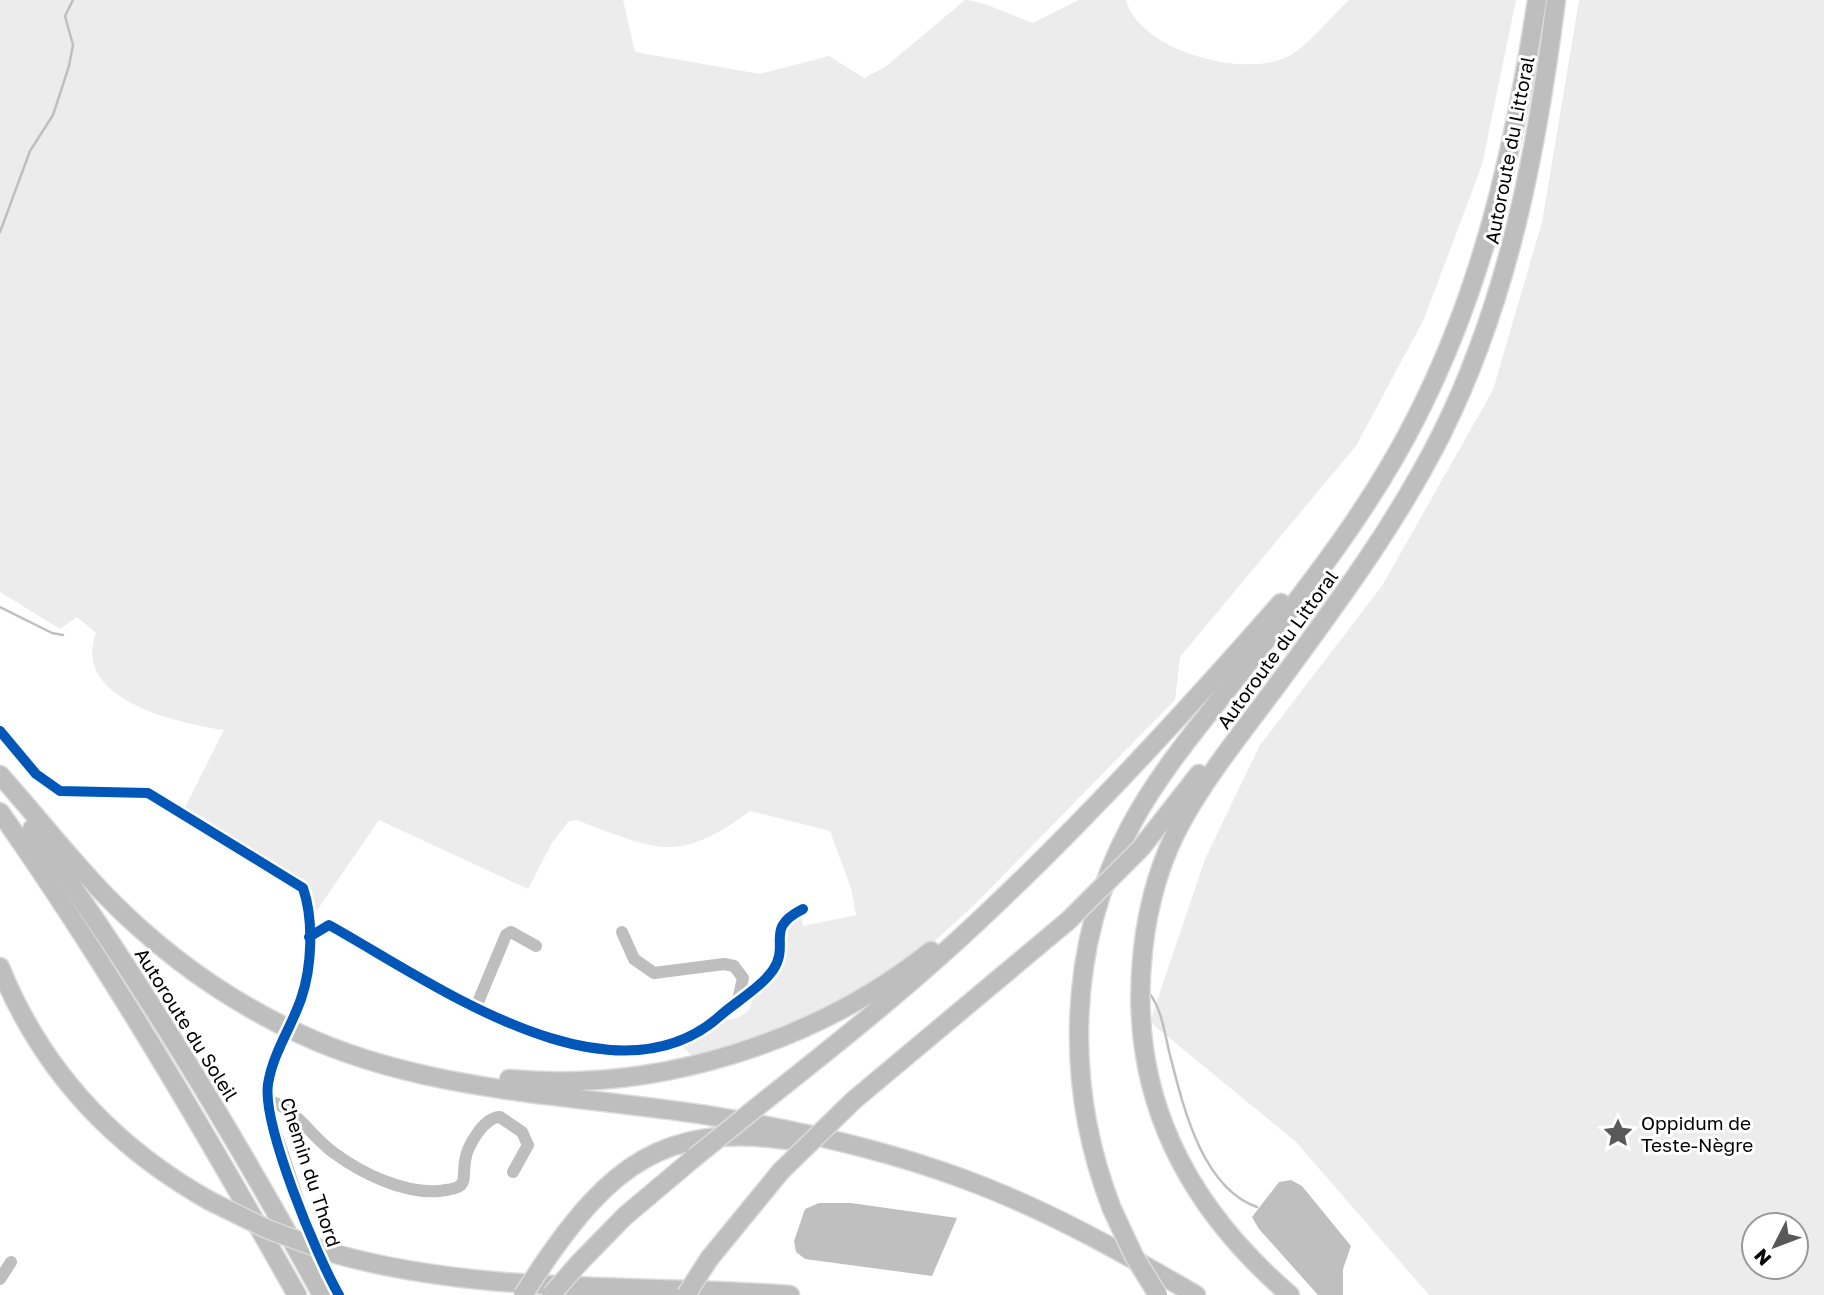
<svg xmlns="http://www.w3.org/2000/svg" width="1824" height="1295" viewBox="0 0 1824 1295" font-family="'Golos Text',sans-serif">
<style>
.green{fill:#ececec;fill-rule:evenodd}
.water{fill:#bfbfbf}
.lines{fill:none;stroke-linecap:round;stroke-linejoin:round}
.stream{stroke:#bfbfbf;stroke-width:2.5}
.highway-casing{stroke:#dbdbdb;stroke-width:21}
.minor{stroke:#bebebe;stroke-width:12}
.highway{stroke:#bebebe;stroke-width:18}
.highway-bridge-casing{stroke:#dbdbdb;stroke-width:21;stroke-linecap:butt}
.minor-bridge{stroke:#bebebe;stroke-width:12}
.highway-bridge{stroke:#bebebe;stroke-width:18}
.cycleway-casing{stroke:#fff;stroke-width:15}
.cycleway{stroke:#0057b8;stroke-width:10}
.labels{text-anchor:middle;dominant-baseline:central;stroke-width:6;stroke-linejoin:round;paint-order:stroke}
.street-label{font-size:19px;fill:#000;stroke:#fff}
.poi-label{font-size:19px;fill:#000;stroke:#fff;text-anchor:start}
</style>
<rect width="100%" height="100%" fill="#fff"/>
<g class="green">
<path d="M0,0h623l12,52 125,22 69,-18 35,22 21,-11 80,-67c15,0 51,17 68,23l46,-23h47c13,52 127,82 168,53 20,-14 37,-36 55,-53h167l-34,165 -58,154 -68,127 -176,211 -5,43 -202,206 -45,41 -90,56 -77,35 -65,21 -15,-13 40,-25 17,-3 11,-8 6,-19 17,-16 8,-42 22,-18 1,11 53,-11 -5,-27 -21,-57 -80,-20c-74,55 -94,38 -174,9l-8,2 -16,21 -24,46 -149,-69 -66,96 -1,-20 -13,-19 -116,-66 41,-81c-48,-7 -153,-31 -128,-97l-19,-16 -17,12 -60,-37z"/>
<path d="M1579,0h245v1295h-395l-133,-153 -146,-120 55,-163 55,-114 122,-159 111,-196 49,-168zM1754,1225h42v42h-42z"/>
</g>
<g class="water">
<polygon points="1291,1180 1302,1186 1351,1246 1343,1269 1343,1295 1318,1295 1259,1229 1252,1217 1279,1182"/>
<polygon points="819,1203 851,1203 957,1218 932,1276 805,1259 796,1252 794,1241 805,1209"/>
</g>
<g class="lines">
<g class="stream">
<polyline points="0,232 30,151 53,115 69,66 73,45 65,16 73,0"/>
<polyline points="0,607 52,633 63,635"/>
<path d="M1149,993c14,17 16,45 22,66 13,51 32,129 86,148"/>
</g>
<g class="highway-casing">
<g id="highway">
<path d="M0,775c36,40 69,83 107,122 55,56 120,103 191,136 127,60 272,61 408,82 86,14 173,33 255,63 83,30 159,73 235,117"/>
<path d="M0,812c109,155 204,318 297,483"/>
<path d="M32,829c107,148 202,305 290,466"/>
<polyline points="1141,848 1199,774"/>
<path d="M0,967c41,102 114,180 210,234"/>
<path d="M509,1079c147,14 306,-36 422,-128"/>
<path d="M767,1099c76,-60 152,-121 222,-188 103,-97 199,-202 292,-308"/>
<polyline points="854,1100 1069,920"/>
<path d="M1112,1209c-48,-123 -45,-264 18,-382 28,-53 68,-100 105,-147 66,-84 134,-168 182,-264 67,-131 98,-272 120,-416"/>
<path d="M332,1253c148,42 305,31 458,42"/>
<polyline points="709,1259 781,1171"/>
<polyline points="580,1262 625,1216 695,1157"/>
<path d="M542,1266c66,-97 121,-144 245,-126"/>
<path d="M1290,1295c-106,-91 -163,-203 -147,-345 5,-46 17,-90 40,-131 26,-46 60,-88 92,-131 60,-82 121,-163 167,-255 67,-135 95,-284 114,-433"/>
</g>
</g>
<g class="minor">
<path d="M0,731l36,43 24,17 88,2 151,91c18,25 10,88 2,116"/>
<polyline points="622,932 634,959 654,973 724,964 734,966 743,978 738,1000"/>
<path d="M309,937l20,-12c101,56 283,189 392,90 16,-14 39,-27 52,-45 18,-27 -10,-41 30,-61"/>
<polyline points="476,1007 506,935 511,932 536,946"/>
<polyline points="280,1045 268,1085 268,1109 310,1235 339,1295"/>
<path d="M267,1100c31,9 42,35 67,53 27,20 70,41 105,38 31,-3 23,-9 26,-30 2,-15 19,-44 35,-44l22,15 6,13 -15,27"/>
<polyline points="0,1279 11,1262"/>
</g>
<use href="#highway" class="highway"/>
<g class="highway-bridge-casing">
<g id="highway-bridge">
<polyline points="1069,920 1141,848"/>
<polyline points="695,1157 767,1099"/>
<polyline points="781,1171 854,1100"/>
<polyline points="210,1201 267,1229 332,1253"/>
<polyline points="1112,1209 1134,1256 1158,1295"/>
<polyline points="523,1295 542,1266"/>
<polyline points="551,1295 580,1262"/>
<polyline points="686,1295 709,1259"/>
</g>
</g>
<polyline class="minor-bridge" points="280,1045 301,1000"/>
<use href="#highway-bridge" class="highway-bridge"/>
<g class="cycleway-casing">
<g id="cycleway">
<path d="M0,731l36,43 24,17 88,2 155,95c11,32 9,79 -2,111 -10,29 -28,54 -33,85 -6,41 49,173 71,211"/>
<path d="M309,937l20,-12c101,56 283,189 392,90 16,-14 39,-27 52,-45 18,-27 -10,-41 30,-61"/>
</g>
</g>
<use href="#cycleway" class="cycleway"/>
</g>
<defs>
<g id="sight-bare" transform="scale(2.415)"><path d="M0-6L1.8-2.2L6-1.7L2.9 1.2L3.7 5.4L0 3.3L-3.7 5.4L-2.9 1.2L-6-1.7L-1.8-2.2Z" fill="#595959" stroke="#fff" stroke-width="2.5" paint-order="stroke"/></g>
</defs>
<g fill-rule="evenodd">
<use href="#sight-bare" x="1618" y="1133"/>
</g>
<g class="labels">
<g class="street-label">
<text transform="translate(1509 150) rotate(-79)">Autoroute du Littoral</text>
<text transform="translate(1277 649) rotate(-54)">Autoroute du Littoral</text>
<text transform="translate(187 1024) rotate(58)">Autoroute du Soleil</text>
<text transform="translate(311 1172) rotate(72)">Chemin du Thord</text>
</g>
<g class="poi-label">
<text x="1641" y="1122">Oppidum de<tspan x="1641" dy="22">Teste-Nègre</tspan></text>
</g>
</g>
<g transform="translate(1775 1246) rotate(228)"><circle r="33" fill="#ffffff" stroke="#999999" stroke-width="2"/>
<path d="M0-5L12 26L0 18L-12 26Z" fill="#595959"/>
<text y="-10" font-size="19" font-weight="bold" text-anchor="middle" fill="#000000">N</text>
</g>
</svg>
